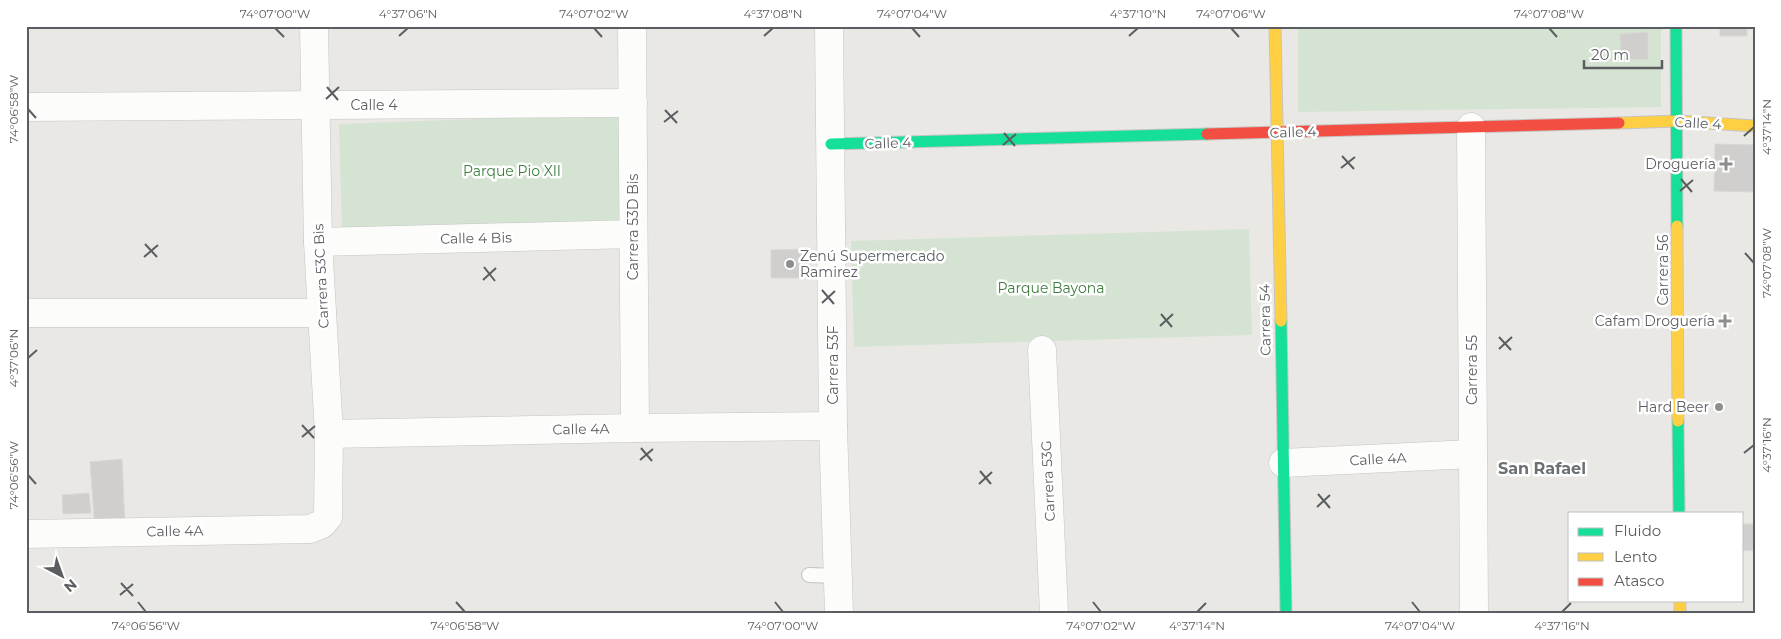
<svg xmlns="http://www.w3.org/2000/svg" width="1781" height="639" viewBox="0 0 1781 639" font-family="Montserrat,sans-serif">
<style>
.green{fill:#d5e4d2}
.building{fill:#d0cfcd;stroke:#d9d7d4}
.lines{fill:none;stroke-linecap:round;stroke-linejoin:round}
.lane-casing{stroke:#c4c4c4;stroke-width:16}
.street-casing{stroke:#c4c4c4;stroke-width:29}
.fast-casing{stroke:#c5c5c5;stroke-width:13}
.slow-casing{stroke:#c5c5c5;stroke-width:13}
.jam-casing{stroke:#c5c5c5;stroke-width:13}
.lane{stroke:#fcfcfb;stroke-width:14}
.street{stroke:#fcfcfb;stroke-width:28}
.fast{stroke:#16e098;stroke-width:11}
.slow{stroke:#ffcf43;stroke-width:11}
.jam{stroke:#f24e42;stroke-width:11}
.ticks{fill:none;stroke:#5b5e61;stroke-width:2}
.poi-dot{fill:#8d8e8f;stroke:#fff;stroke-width:2}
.labels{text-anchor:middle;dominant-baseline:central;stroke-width:5;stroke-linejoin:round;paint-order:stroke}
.street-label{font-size:14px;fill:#5b5e61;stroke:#fff}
.poi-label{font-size:14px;fill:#5b5e61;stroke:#fff;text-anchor:end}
.park-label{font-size:14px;fill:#3e7d3f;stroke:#fff}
.quarter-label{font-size:16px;font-weight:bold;fill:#6c7073;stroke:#fff}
.neatline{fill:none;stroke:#5b5e61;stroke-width:2}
.ticks-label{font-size:12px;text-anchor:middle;fill:#5b5e61}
</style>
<rect width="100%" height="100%" fill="#eae8e5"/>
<g class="green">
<polygon points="1298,26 1661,26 1661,107 1298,112"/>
<polygon points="618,114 621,220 342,230 339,124"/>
<polygon points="1249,229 1252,335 854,347 851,241"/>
</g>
<g class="building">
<rect x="1720" y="26" width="27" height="10"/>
<polygon points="1648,32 1648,59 1621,60 1620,34"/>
<polygon points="1715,144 1755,145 1755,192 1714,191"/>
<polygon points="808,249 808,278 771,278 771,250"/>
<polygon points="122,459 125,528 95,530 90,462"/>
<polygon points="89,493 91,513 63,514 62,495"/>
<polygon points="1742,524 1755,524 1755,551 1742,550"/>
</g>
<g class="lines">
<g class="lane-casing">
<polyline id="lane" points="809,575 838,576"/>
</g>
<g class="street-casing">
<g id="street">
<polyline points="632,26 635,428"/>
<polyline points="829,26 833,426 839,613"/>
<polyline points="26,107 633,103"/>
<polyline points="1471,127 1474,613"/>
<polyline points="318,242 633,234"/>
<polyline points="26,313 322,313"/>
<polyline points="1042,350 1054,613"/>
<polyline points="329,434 635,428 833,426"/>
<polyline points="1283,463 1472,454"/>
<polyline points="26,534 310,529 322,524 328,517 329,434 318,242 314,26"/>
</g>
</g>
<g class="fast-casing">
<g id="fast">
<polyline points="1676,26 1677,226"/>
<polyline points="831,144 1207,134"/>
<polyline points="1281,321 1286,613"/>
<polyline points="1678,421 1679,513"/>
</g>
</g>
<g class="slow-casing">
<g id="slow">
<polyline points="1275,26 1281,321"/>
<polyline points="1619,123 1677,121 1755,126"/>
<polyline points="1677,226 1678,421"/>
<polyline points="1680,600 1680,613"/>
</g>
</g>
<g class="jam-casing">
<polyline id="jam" points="1207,134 1619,123"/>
</g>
<use href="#lane" class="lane"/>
<use href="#street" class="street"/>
<use href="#fast" class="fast"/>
<use href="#slow" class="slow"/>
<use href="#jam" class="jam"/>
</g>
<path class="ticks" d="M275,28l9,9M594,28l8,9M912,28l8,9M1231,28l8,9M1549,28l8,9M399,36l9,-8M764,36l9,-8M1129,36l9,-8M327,87l11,13M326,99l13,-12M28,109l8,9M665,110l12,13M664,122l14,-11M1004,133l11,13M1744,136l10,-9M1003,145l13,-11M1342,156l12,13M1341,168l14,-11M1681,179l11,13M1680,191l13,-11M145,244l12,13M1745,253l9,10M144,257l14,-12M484,267l11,14M483,280l13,-12M822,290l12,14M822,303l13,-12M1161,314l11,13M1160,326l13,-12M1499,337l12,13M1499,349l13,-12M28,358l9,-8M302,425l12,13M302,437l13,-11M641,448l11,13M1744,453l10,-8M640,460l13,-11M980,471l11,13M28,475l8,9M979,484l13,-12M1318,494l12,14M1317,507l13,-12M121,583l12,13M120,595l13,-11M138,602l8,10M456,602l9,10M775,602l8,10M1093,602l8,10M1412,602l8,10M1197,612l9,-9M1562,612l9,-9"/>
<g class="poi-dot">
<path d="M1723.5 156.5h5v5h5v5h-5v5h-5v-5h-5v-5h5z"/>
<circle cx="790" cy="264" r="5"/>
<path d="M1722.5 313.5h5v5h5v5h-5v5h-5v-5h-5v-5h5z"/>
<circle cx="1719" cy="407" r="5"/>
</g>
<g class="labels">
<g class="street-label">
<text x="374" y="105">Calle 4</text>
<text transform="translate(1698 123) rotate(3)">Calle 4</text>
<text transform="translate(1293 132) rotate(-2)">Calle 4</text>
<text transform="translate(888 143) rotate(-2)">Calle 4</text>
<text transform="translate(633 227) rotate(-90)">Carrera 53D Bis</text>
<text transform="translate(476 238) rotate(-1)">Calle 4 Bis</text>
<text transform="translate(1663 270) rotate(-90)">Carrera 56</text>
<text transform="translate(321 276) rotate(-93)">Carrera 53C Bis</text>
<text transform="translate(1265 320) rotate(-91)">Carrera 54</text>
<text transform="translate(833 365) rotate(-90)">Carrera 53F</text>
<text transform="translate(1472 370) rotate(-90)">Carrera 55</text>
<text transform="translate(581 429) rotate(-1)">Calle 4A</text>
<text transform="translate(1378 459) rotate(-3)">Calle 4A</text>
<text transform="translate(1048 481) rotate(-93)">Carrera 53G</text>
<text transform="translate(175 531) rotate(-1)">Calle 4A</text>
</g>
<g class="poi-label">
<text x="1716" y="164">Droguería</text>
<text x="800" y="256" text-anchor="start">Zenú Supermercado<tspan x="800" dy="16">Ramirez</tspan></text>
<text x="1715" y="321">Cafam Droguería</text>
<text x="1709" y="407">Hard Beer</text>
</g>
<g class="park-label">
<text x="512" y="171">Parque Pio XII</text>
<text x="1051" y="288">Parque Bayona</text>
</g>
<g class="quarter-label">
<text x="1542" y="468">San Rafael</text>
</g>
</g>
<rect width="1781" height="639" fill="none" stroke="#ffffff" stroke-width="55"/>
<rect x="1568" y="512" width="175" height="90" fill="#ffffff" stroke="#bdbfc0"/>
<rect x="1578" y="528" width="25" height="8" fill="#16e098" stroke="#bdbfc0"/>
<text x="1614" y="536" font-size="15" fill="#5b5e61">Fluido</text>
<rect x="1578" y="553" width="25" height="8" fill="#ffcf43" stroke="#bdbfc0"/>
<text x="1614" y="562" font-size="15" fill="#5b5e61">Lento</text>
<rect x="1578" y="578" width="25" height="8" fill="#f24e42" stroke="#bdbfc0"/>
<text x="1614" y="586" font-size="15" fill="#5b5e61">Atasco</text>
<g transform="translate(62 576) rotate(139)" stroke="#ffffff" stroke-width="4" paint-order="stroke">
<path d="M0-4L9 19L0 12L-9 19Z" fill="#5b5e61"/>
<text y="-8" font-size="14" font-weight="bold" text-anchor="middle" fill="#5b5e61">N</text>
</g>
<path d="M1584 60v8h78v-8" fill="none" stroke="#5b5e61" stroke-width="2.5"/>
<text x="1591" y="60" font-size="15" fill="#5b5e61" stroke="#ffffff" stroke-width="4" paint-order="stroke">20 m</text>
<rect x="28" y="28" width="1726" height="584" class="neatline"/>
<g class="ticks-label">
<text x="275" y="18">74°07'00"W</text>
<text x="408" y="18">4°37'06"N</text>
<text x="594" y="18">74°07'02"W</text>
<text x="773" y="18">4°37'08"N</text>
<text x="912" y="18">74°07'04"W</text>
<text x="1138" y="18">4°37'10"N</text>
<text x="1231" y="18">74°07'06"W</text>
<text x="1549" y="18">74°07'08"W</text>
<text transform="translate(14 109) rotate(-90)" y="4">74°06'58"W</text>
<text transform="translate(1767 127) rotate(-90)" y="4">4°37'14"N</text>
<text transform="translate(1767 263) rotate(-90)" y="4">74°07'08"W</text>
<text transform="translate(14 358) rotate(-90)" y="4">4°37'06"N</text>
<text transform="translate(1767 445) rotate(-90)" y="4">4°37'16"N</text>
<text transform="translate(14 475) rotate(-90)" y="4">74°06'56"W</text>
<text x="146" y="630">74°06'56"W</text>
<text x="465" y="630">74°06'58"W</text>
<text x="783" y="630">74°07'00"W</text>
<text x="1101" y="630">74°07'02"W</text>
<text x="1197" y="630">4°37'14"N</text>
<text x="1420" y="630">74°07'04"W</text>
<text x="1562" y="630">4°37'16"N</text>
</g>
</svg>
